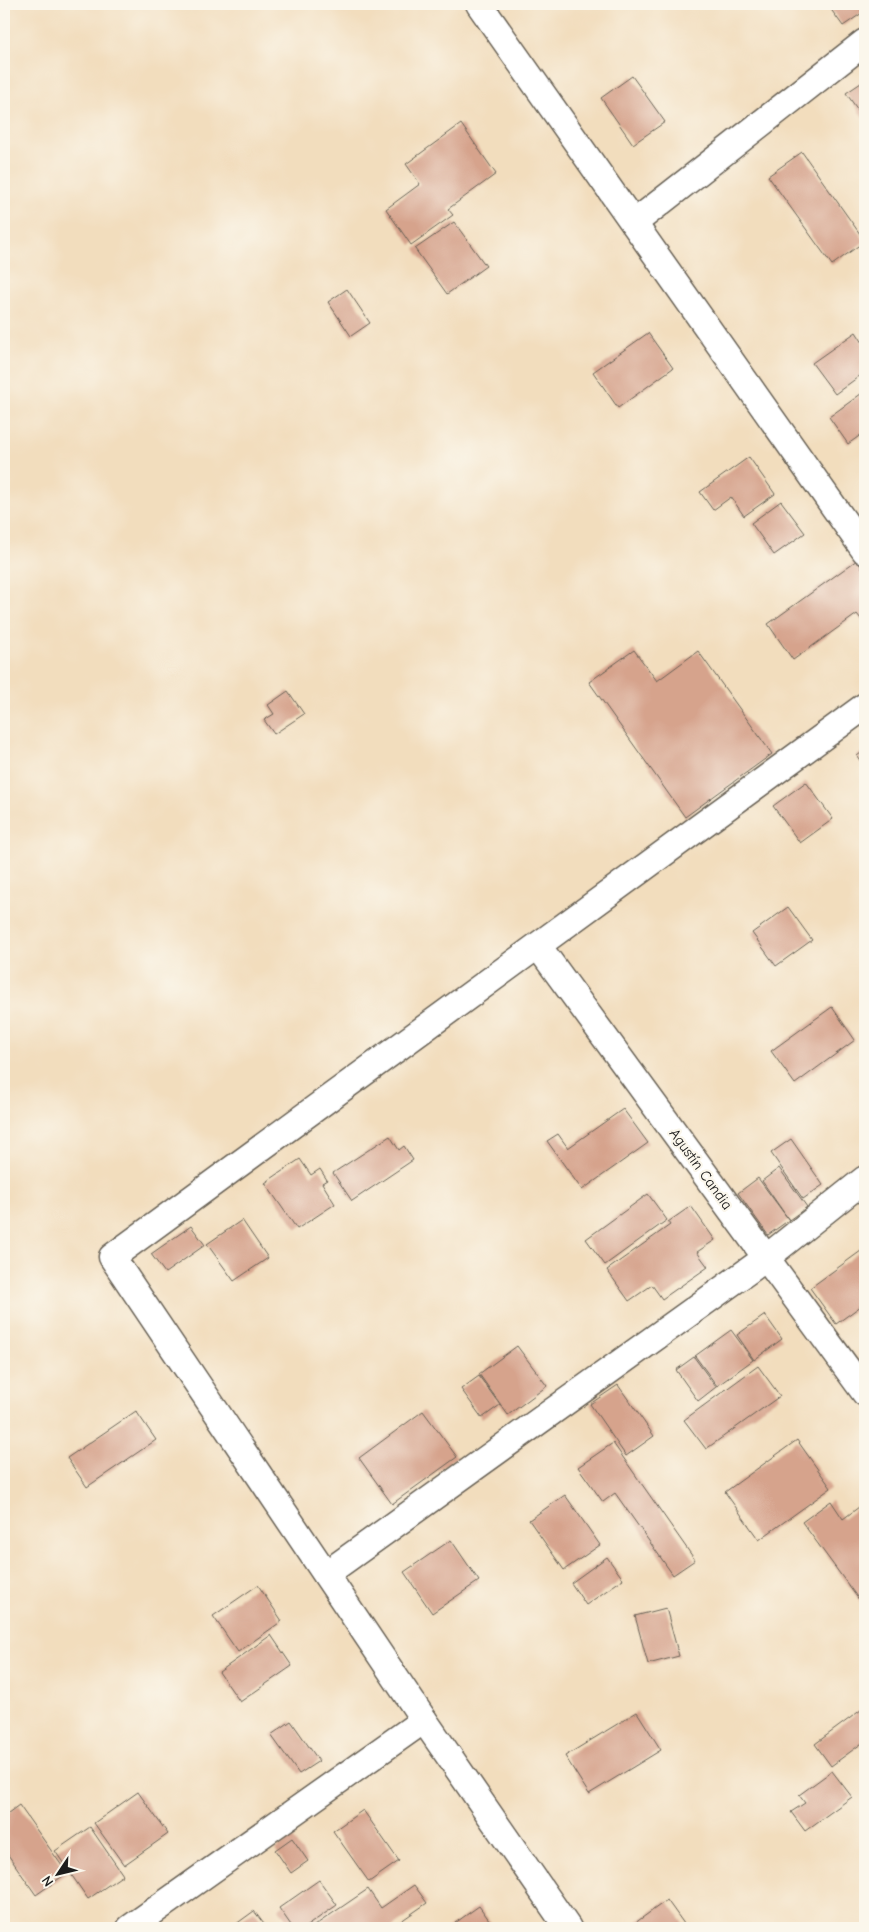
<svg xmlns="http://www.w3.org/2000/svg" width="869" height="1932" viewBox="0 0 869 1932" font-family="'Comic Neue',sans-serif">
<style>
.building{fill:#d6a38c}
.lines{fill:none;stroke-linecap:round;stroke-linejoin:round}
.minor-casing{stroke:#676054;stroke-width:29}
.minor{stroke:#fff;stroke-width:26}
.labels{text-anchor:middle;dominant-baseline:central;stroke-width:4.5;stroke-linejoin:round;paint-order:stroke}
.street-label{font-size:15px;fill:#1c1c1c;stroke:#fbf7ec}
</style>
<rect width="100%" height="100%" fill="#fbf7ec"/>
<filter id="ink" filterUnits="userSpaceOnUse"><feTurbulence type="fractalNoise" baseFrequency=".02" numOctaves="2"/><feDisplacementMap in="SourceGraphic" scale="10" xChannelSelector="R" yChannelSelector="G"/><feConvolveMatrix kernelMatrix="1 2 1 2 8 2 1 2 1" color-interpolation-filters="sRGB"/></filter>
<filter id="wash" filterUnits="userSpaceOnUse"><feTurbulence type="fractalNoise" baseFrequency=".0096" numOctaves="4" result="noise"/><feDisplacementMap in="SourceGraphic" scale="20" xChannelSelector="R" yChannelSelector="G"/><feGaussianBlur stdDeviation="1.12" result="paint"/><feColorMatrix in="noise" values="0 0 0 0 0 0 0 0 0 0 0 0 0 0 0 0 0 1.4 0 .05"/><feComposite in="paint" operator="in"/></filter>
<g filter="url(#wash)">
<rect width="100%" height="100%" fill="#f2ddbd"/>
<g id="blocks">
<g class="building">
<polygon points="827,4 865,4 865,11 843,26"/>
<polygon points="632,76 665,122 633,144 601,98"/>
<polygon points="861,83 865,89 865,120 846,93"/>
<polygon points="461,124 496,174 448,209 453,215 411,245 386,209 420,184 406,164"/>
<polygon points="802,152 865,241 832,265 768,176"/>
<polygon points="454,222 486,266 447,294 415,249"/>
<polygon points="347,289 370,323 351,336 328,302"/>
<polygon points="856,332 865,346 865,372 835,394 812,363"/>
<polygon points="648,333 673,368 618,408 593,372"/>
<polygon points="865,391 865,432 848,444 829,417"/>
<polygon points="749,457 775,494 744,516 731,497 713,510 700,492"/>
<polygon points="781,501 805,533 774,555 751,523"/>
<polygon points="857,560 865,572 865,624 857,614 793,660 768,624"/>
<polygon points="634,650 657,681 698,651 772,754 685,817 589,682"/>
<polygon points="288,691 304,714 274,734 264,720 274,714 268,705"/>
<polygon points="865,750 865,768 857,756"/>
<polygon points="806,782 833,819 800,843 773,806"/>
<polygon points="788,907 812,940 776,966 752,933"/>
<polygon points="832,1007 855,1040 795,1084 771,1051"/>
<polygon points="623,1109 648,1143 582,1190 547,1141 558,1134 568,1148"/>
<polygon points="390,1136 399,1150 404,1146 413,1160 352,1201 333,1173"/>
<polygon points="791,1139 823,1185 803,1199 771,1153"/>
<polygon points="300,1159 311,1175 320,1169 327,1180 322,1183 335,1204 297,1229 265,1183"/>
<polygon points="779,1168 807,1207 789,1220 762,1181"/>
<polygon points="758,1178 789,1220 768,1235 738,1193"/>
<polygon points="648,1194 667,1220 605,1265 586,1239"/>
<polygon points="691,1206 715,1240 697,1252 708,1267 662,1299 652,1285 629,1301 607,1270 670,1225 668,1222"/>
<polygon points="242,1220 268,1258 234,1281 207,1244"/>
<polygon points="191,1226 205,1245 165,1273 151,1254"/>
<polygon points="865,1248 865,1303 836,1324 810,1288"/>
<polygon points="765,1315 782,1339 754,1360 737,1335"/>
<polygon points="731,1330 753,1360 717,1386 695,1356"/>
<polygon points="517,1346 547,1386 508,1415 479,1374"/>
<polygon points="694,1357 716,1387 698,1401 676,1370"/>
<polygon points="758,1366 780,1396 706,1449 684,1420"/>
<polygon points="479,1376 500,1405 482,1418 461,1389"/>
<polygon points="618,1385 654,1436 626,1456 590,1404"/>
<polygon points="136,1411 156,1440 87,1487 67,1458"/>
<polygon points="423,1411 457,1457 392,1504 359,1458"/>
<polygon points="797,1440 831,1488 759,1540 725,1492"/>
<polygon points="613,1443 695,1560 673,1575 615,1493 603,1502 578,1467"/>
<polygon points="565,1495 600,1545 564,1570 529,1520"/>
<polygon points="831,1501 843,1519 863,1504 865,1507 865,1608 802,1522"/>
<polygon points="451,1540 479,1581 432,1613 404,1572"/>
<polygon points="607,1557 623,1579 586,1605 571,1583"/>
<polygon points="258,1585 282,1621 238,1652 213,1616"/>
<polygon points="666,1608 679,1656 648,1664 635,1616"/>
<polygon points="271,1635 292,1666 240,1702 219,1672"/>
<polygon points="865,1707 865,1741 831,1766 815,1744"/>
<polygon points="637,1712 661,1750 589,1794 565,1756"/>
<polygon points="291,1721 319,1761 299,1774 271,1735"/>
<polygon points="832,1771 852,1797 805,1831 791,1812 805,1803 799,1795"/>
<polygon points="138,1792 168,1834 124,1865 94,1823"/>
<polygon points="19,1805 67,1873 36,1895 4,1849 4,1816"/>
<polygon points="363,1810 399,1861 369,1882 333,1831"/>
<polygon points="90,1827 123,1875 88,1899 55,1851"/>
<polygon points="292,1838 308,1861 291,1873 275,1850"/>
<polygon points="319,1880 337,1905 304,1928 293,1928 279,1908"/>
<polygon points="414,1885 427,1903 391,1928 311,1928 368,1889 381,1908"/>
<polygon points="667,1900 687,1928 628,1928"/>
<polygon points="479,1906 492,1924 485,1928 448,1928"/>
<polygon points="254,1911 267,1928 233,1928 232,1927"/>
</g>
</g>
</g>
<g filter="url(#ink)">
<use href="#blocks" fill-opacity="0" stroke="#676054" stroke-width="1"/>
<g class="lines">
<g class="minor-casing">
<g id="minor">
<polyline points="479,4 865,551"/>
<polyline points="634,223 865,42"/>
<polyline points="538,946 865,1393"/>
<polyline points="326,1574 766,1258 865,1179"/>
<polyline points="130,1928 424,1720"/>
<polyline points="568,1928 424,1720 112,1257 865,706"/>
</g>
</g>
<use href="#minor" class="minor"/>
</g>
</g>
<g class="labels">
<g class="street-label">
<text transform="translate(701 1169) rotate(54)">Agustín Candia</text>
</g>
</g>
<rect width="869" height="1932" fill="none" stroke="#fbf7ec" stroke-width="20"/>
<g transform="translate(58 1874) rotate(235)" stroke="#fbf7ec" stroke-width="4" paint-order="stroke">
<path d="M0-4L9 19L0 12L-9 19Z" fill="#1c1c1c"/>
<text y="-8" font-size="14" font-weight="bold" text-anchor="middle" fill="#1c1c1c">N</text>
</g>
</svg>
